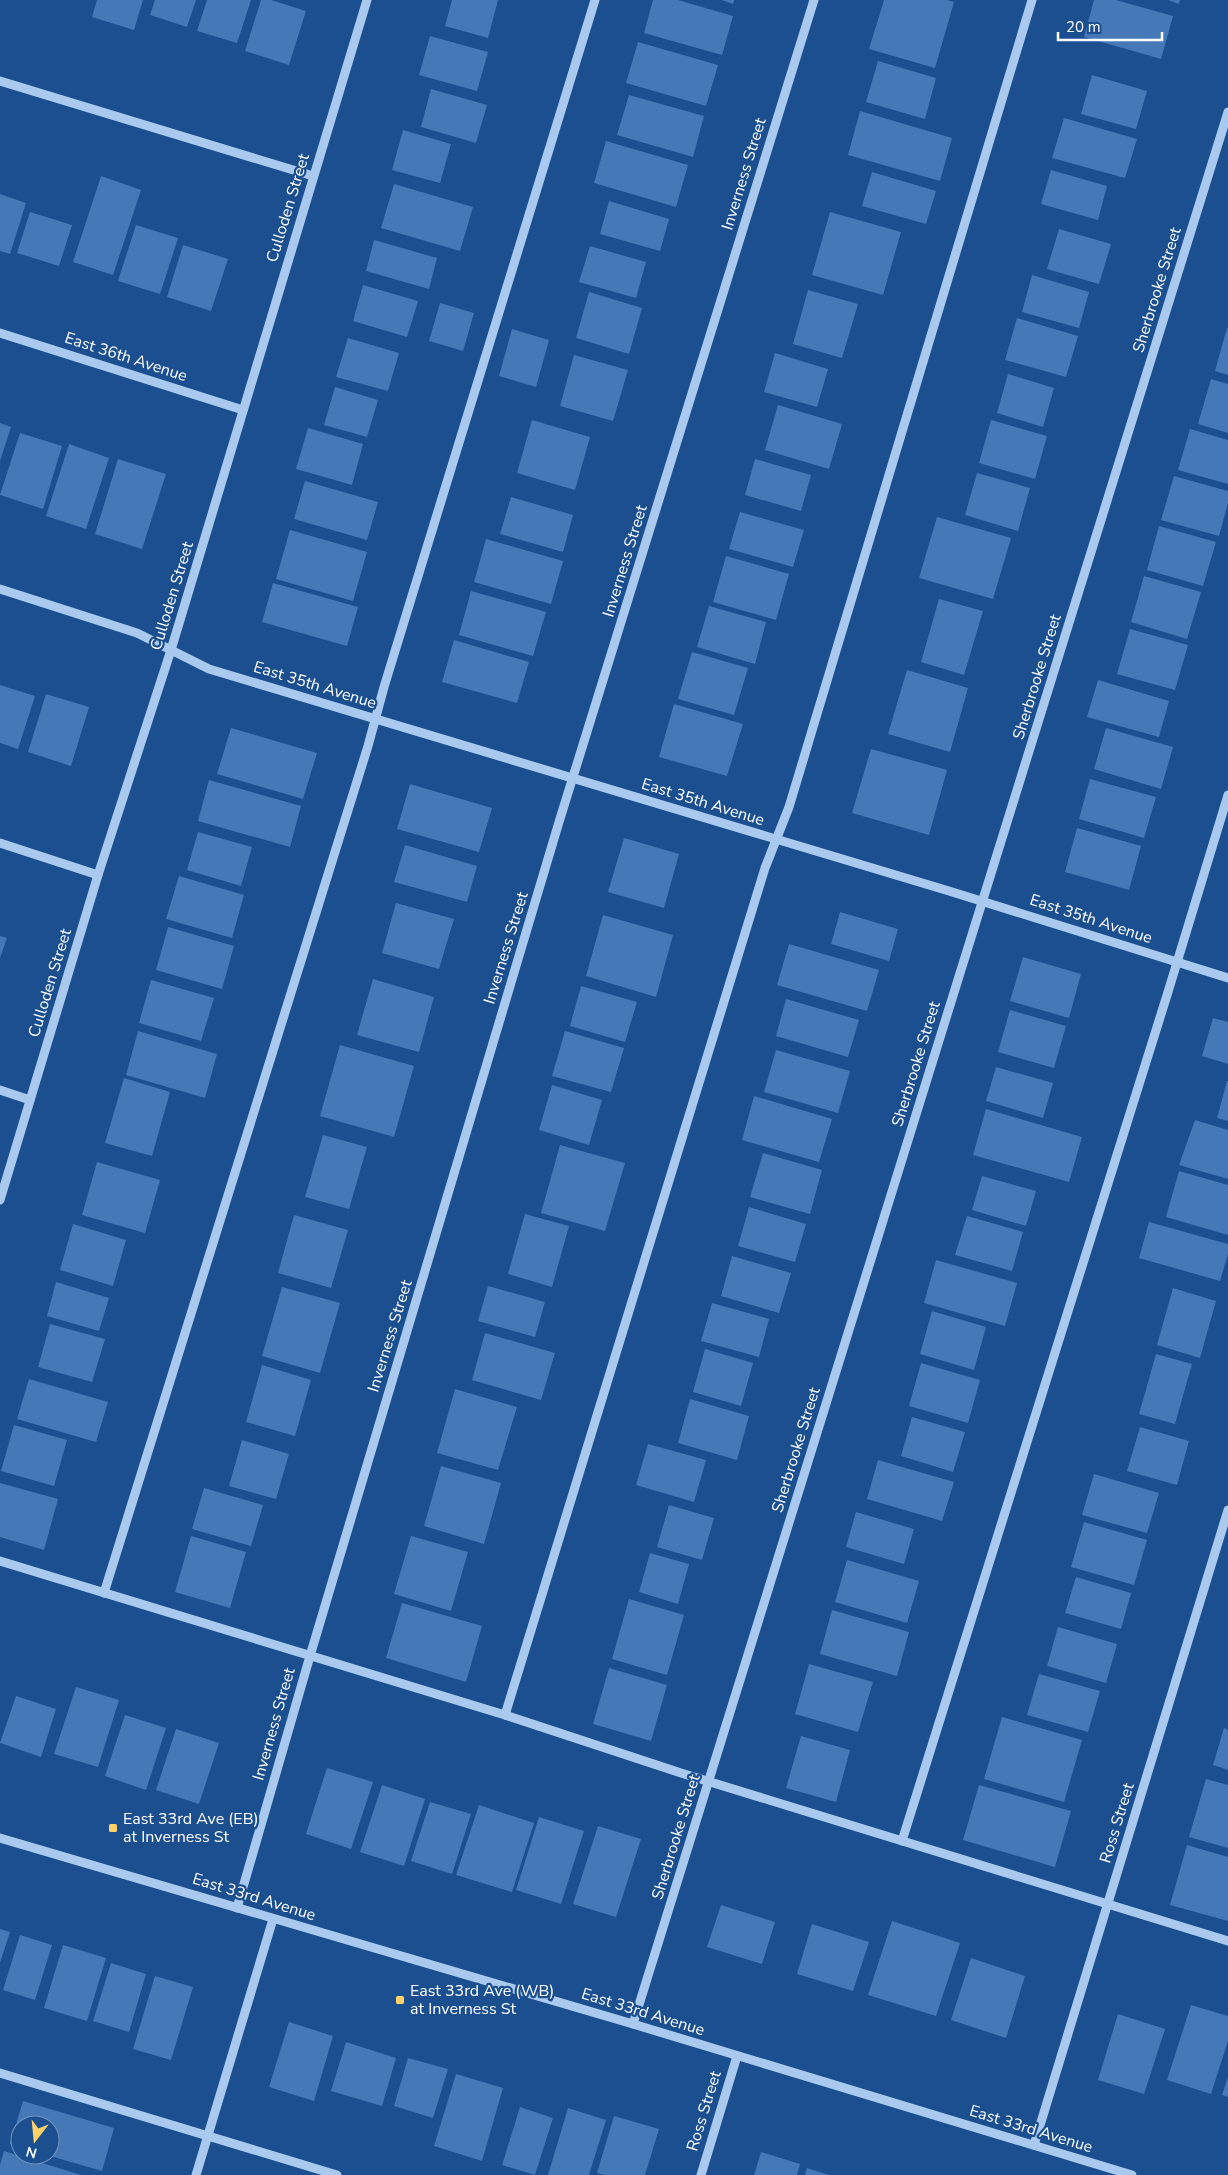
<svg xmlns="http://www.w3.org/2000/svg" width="1228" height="2175" viewBox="0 0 1228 2175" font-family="'Nunito Sans',sans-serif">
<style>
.building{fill:#4478b7}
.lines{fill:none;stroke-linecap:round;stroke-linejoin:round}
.minor{stroke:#a9c9ee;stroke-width:9}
.poi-dot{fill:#ffd166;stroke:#1b4f8f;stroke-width:2}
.labels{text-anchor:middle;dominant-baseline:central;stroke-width:4.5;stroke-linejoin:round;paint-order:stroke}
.street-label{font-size:16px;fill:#fff;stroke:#1b4f8f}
.poi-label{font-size:16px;fill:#fff;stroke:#1b4f8f;text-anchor:start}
</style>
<rect width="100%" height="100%" fill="#1b4f8f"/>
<g class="building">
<polygon points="97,0 143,0 134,30 92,17"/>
<polygon points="155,0 196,0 187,27 150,15"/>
<polygon points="207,0 251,0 237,43 197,31"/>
<polygon points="261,0 271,0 306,11 289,65 245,51"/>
<polygon points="452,0 498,0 488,38 445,26"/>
<polygon points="653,0 678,0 733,16 722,55 644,33"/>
<polygon points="722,0 734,0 733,4"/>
<polygon points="884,0 947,0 954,2 935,68 869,49"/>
<polygon points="1094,0 1116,0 1173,16 1161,59 1084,37"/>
<polygon points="1168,0 1180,0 1179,4"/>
<polygon points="430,36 488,52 477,91 419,75"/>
<polygon points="638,42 718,65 706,106 626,83"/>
<polygon points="878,61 936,78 925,119 866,102"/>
<polygon points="1092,75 1147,91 1136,129 1081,114"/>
<polygon points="431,89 487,105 476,143 421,127"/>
<polygon points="629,95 704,116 693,157 617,135"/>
<polygon points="860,111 952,138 940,181 848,155"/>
<polygon points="1064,118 1137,139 1125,178 1052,158"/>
<polygon points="403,130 451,144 440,183 392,170"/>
<polygon points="606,141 688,165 676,207 594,183"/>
<polygon points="1051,170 1107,186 1098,220 1041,204"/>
<polygon points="872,172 936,191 926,224 862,206"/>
<polygon points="101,176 141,190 113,275 73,262"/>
<polygon points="394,184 473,207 460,251 381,228"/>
<polygon points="0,194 26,203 10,254 0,251"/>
<polygon points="609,201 669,219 660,251 600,234"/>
<polygon points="30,212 72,225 59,266 17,253"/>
<polygon points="830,212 901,232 883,295 812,275"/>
<polygon points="136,225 178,238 160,294 118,281"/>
<polygon points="1059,229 1111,244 1099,284 1047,269"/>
<polygon points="374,240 437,258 429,289 366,271"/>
<polygon points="183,245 228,259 211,311 167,297"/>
<polygon points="590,246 646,262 636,298 579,282"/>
<polygon points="1032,275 1089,292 1079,328 1022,312"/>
<polygon points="363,285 418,301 407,337 353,321"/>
<polygon points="808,290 858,304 842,358 793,344"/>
<polygon points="589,292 642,308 629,354 576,338"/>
<polygon points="440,303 474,313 463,351 429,341"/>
<polygon points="1017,318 1078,336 1066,377 1005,360"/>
<polygon points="1227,328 1228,328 1228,375 1215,371"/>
<polygon points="512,329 549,340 536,387 499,376"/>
<polygon points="348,338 399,353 388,391 336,377"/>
<polygon points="775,353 828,369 817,407 764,392"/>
<polygon points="574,355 628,370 613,421 560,406"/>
<polygon points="1008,374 1054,388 1043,427 997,413"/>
<polygon points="1211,379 1228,384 1228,433 1198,424"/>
<polygon points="335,387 378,400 367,437 324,425"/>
<polygon points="778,405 842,424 829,469 765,450"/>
<polygon points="532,420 590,437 575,490 517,473"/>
<polygon points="991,420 1047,436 1035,479 979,463"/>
<polygon points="0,423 11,427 0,461"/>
<polygon points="308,428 363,444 352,485 296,469"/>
<polygon points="1190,429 1228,440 1228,484 1178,470"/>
<polygon points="20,433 62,446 43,509 0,495"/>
<polygon points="69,444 109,458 86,529 46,516"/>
<polygon points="118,459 166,474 142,549 95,534"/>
<polygon points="755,459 811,475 801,511 745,495"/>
<polygon points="977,473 1030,488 1018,531 965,515"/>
<polygon points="1174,476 1228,491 1228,503 1219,536 1161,520"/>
<polygon points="305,481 378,502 367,540 294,519"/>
<polygon points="511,497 573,515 563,552 500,534"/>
<polygon points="740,512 804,530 793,567 729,549"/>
<polygon points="937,517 1011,538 993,599 919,578"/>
<polygon points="1159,526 1216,542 1203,586 1147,570"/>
<polygon points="290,530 367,552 353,601 276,579"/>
<polygon points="486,539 563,561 551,604 474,582"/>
<polygon points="726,556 789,574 776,620 713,602"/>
<polygon points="1144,576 1201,592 1187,639 1131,622"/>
<polygon points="273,583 358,607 347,646 262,622"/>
<polygon points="471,591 546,612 533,656 459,635"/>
<polygon points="939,599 983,611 964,675 921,662"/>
<polygon points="709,606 766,622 755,664 697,647"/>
<polygon points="1130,629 1188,645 1175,690 1117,674"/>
<polygon points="454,640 529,662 517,703 442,682"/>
<polygon points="692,652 748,668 734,715 678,699"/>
<polygon points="907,670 968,688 950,752 888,734"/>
<polygon points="1098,680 1169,701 1159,737 1087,717"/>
<polygon points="0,685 35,696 18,749 0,743"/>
<polygon points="46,694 89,707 71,766 28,752"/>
<polygon points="674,704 743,724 727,776 659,757"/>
<polygon points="231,728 317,753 303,799 217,774"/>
<polygon points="1106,728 1173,747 1161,789 1094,769"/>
<polygon points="871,749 947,770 929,835 852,813"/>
<polygon points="1090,779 1156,797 1144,838 1079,819"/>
<polygon points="209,780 301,806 290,847 198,821"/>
<polygon points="410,784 492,808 479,852 397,829"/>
<polygon points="1077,828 1141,846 1129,890 1065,872"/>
<polygon points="198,832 252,847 241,886 187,870"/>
<polygon points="624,838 679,854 664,908 608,892"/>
<polygon points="405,845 477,866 467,902 394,882"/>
<polygon points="179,876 244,895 232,938 166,919"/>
<polygon points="396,903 454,919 439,969 382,953"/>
<polygon points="840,912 898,929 889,961 831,944"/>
<polygon points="603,915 673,935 656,997 586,976"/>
<polygon points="168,927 234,946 222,989 156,970"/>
<polygon points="0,936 7,938 0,958"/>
<polygon points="789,944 879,970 867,1011 777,985"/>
<polygon points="1023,957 1081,974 1069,1018 1010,1001"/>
<polygon points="373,979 434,997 419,1052 357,1035"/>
<polygon points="151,980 214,998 201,1041 139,1023"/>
<polygon points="581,986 637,1002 625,1042 570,1026"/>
<polygon points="786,999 859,1020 848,1057 776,1036"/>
<polygon points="1010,1010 1066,1026 1054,1068 998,1052"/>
<polygon points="1213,1018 1228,1022 1228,1064 1202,1056"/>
<polygon points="138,1031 217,1054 205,1098 126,1075"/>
<polygon points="565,1031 624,1048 611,1092 552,1076"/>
<polygon points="340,1045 414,1066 394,1137 320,1116"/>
<polygon points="776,1050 850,1071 838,1113 764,1092"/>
<polygon points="996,1067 1053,1083 1043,1118 986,1101"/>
<polygon points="124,1078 170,1092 152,1156 105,1143"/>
<polygon points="1227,1081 1228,1081 1228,1121 1217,1118"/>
<polygon points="552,1085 602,1100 589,1145 539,1130"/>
<polygon points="754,1096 832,1119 819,1162 742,1140"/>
<polygon points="986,1109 1082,1137 1069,1182 973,1155"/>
<polygon points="1195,1120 1228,1130 1228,1179 1179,1165"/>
<polygon points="323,1135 367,1147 349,1209 305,1197"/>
<polygon points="560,1145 625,1163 605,1231 541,1213"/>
<polygon points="763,1153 822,1170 810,1214 750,1197"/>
<polygon points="97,1162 160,1180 145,1233 82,1215"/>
<polygon points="1179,1171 1228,1185 1228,1235 1166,1217"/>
<polygon points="982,1176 1036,1191 1026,1226 972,1210"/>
<polygon points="749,1207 806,1224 795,1262 738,1246"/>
<polygon points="525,1214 569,1226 552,1287 508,1274"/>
<polygon points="294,1215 348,1230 331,1288 278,1273"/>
<polygon points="967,1216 1023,1232 1012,1271 955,1255"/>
<polygon points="1149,1222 1228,1244 1228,1254 1220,1281 1139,1258"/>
<polygon points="73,1224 126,1240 113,1286 60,1270"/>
<polygon points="732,1256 791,1273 779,1313 721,1296"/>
<polygon points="936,1260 1017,1283 1005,1326 924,1303"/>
<polygon points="56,1282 109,1298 99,1331 47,1316"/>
<polygon points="488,1286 545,1302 535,1337 478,1321"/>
<polygon points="282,1287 340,1303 320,1373 262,1356"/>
<polygon points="1173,1288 1216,1301 1200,1358 1157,1345"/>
<polygon points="712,1303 769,1319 759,1357 701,1341"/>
<polygon points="932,1311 986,1327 974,1370 920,1354"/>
<polygon points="50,1324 105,1339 92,1382 38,1367"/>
<polygon points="485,1333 555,1353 541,1400 472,1380"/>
<polygon points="705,1349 753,1363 741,1406 693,1392"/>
<polygon points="1156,1354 1192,1364 1175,1424 1139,1414"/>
<polygon points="921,1363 980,1380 968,1423 909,1406"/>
<polygon points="262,1365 311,1380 295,1436 246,1422"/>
<polygon points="29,1379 108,1402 96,1442 17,1419"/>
<polygon points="455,1389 517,1407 498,1470 437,1453"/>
<polygon points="690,1399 749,1416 737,1460 678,1443"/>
<polygon points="912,1417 965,1432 953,1472 901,1456"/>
<polygon points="14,1425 67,1440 54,1486 1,1471"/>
<polygon points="1140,1427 1189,1441 1177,1485 1127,1471"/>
<polygon points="242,1440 289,1454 276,1499 229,1486"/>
<polygon points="648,1444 706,1460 694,1502 636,1485"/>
<polygon points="878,1460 954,1482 942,1521 867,1499"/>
<polygon points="441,1466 501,1483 484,1544 424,1526"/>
<polygon points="1094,1474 1159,1493 1147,1533 1082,1515"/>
<polygon points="0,1483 58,1499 44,1550 0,1537"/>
<polygon points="204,1488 263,1505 251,1546 192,1529"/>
<polygon points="669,1505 714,1518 702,1560 657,1547"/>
<polygon points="856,1512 914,1529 904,1564 846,1547"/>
<polygon points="1084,1522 1147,1540 1134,1585 1071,1567"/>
<polygon points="191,1536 246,1552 230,1608 175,1592"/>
<polygon points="411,1536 468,1552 451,1611 394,1594"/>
<polygon points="650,1553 689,1564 678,1604 639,1592"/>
<polygon points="847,1560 919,1581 907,1623 835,1602"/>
<polygon points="1076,1577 1131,1593 1121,1629 1065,1613"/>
<polygon points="629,1599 684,1615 667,1675 612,1659"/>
<polygon points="402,1603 482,1626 466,1682 386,1658"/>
<polygon points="832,1610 909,1632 897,1676 820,1654"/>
<polygon points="1058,1627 1117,1644 1106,1683 1047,1666"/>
<polygon points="809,1664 873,1682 858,1732 795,1714"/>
<polygon points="609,1668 667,1685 651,1741 593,1724"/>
<polygon points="1039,1674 1100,1691 1088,1732 1027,1715"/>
<polygon points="76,1687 119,1700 98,1767 54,1754"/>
<polygon points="16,1696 56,1709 41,1757 0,1743"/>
<polygon points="125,1715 166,1728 146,1790 105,1776"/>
<polygon points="1002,1717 1082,1740 1064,1802 984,1779"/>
<polygon points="1224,1728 1228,1730 1228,1770 1213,1765"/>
<polygon points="176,1729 219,1743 199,1804 156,1790"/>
<polygon points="801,1736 850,1750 836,1802 786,1788"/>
<polygon points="327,1768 373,1782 351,1849 306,1834"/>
<polygon points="1206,1779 1228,1785 1228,1848 1189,1837"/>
<polygon points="382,1785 425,1799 404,1866 360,1852"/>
<polygon points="979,1785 1071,1811 1055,1867 963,1840"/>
<polygon points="430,1802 471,1814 452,1874 411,1861"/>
<polygon points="479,1805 534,1823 512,1892 456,1875"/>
<polygon points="539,1817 584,1831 561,1904 516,1890"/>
<polygon points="598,1826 641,1839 616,1917 573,1904"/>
<polygon points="1187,1845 1228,1857 1228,1921 1170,1905"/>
<polygon points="721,1905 775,1922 762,1964 707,1947"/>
<polygon points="892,1921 960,1943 936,2016 868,1995"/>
<polygon points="812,1924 869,1942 853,1991 797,1974"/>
<polygon points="0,1929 10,1932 0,1963"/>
<polygon points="20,1935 52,1945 35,2000 3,1990"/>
<polygon points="63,1945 106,1958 87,2021 44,2008"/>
<polygon points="971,1958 1025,1976 1006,2038 951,2020"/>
<polygon points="111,1963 146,1974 129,2032 93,2021"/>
<polygon points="155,1976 193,1987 171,2060 133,2049"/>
<polygon points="1191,2005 1228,2016 1228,2041 1211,2094 1167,2080"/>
<polygon points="1118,2014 1165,2029 1144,2094 1098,2080"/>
<polygon points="289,2022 333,2036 314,2101 269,2087"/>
<polygon points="346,2042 396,2058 382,2106 331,2091"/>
<polygon points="408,2058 448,2069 433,2118 394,2106"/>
<polygon points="456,2074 503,2088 482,2161 434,2146"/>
<polygon points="1228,2077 1228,2097 1222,2095"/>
<polygon points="23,2101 114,2128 102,2171 50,2156 50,2125 20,2125 20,2147 10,2144"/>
<polygon points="520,2107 553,2118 535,2175 502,2165"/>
<polygon points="568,2108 606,2120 589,2175 548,2175"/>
<polygon points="614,2116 659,2129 645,2175 605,2175 597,2173"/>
<polygon points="4,2151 81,2175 0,2175 0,2165"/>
<polygon points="761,2152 800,2164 797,2175 754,2175"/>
<polygon points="807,2168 829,2175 805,2175"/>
</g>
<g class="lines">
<g class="minor">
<polyline points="0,81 313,176"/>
<polyline points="0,333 243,410"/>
<polyline points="0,589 137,633 209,669 949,891 1228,978"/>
<polyline points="0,843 98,875"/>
<polyline points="0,1090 30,1100"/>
<polyline points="0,1200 98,875 171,650 367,0"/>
<polyline points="0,1561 505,1715 681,1773 1228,1941"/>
<polyline points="104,1593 368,746 384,687 595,0"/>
<polyline points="505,1715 765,868 789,807 1032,0"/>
<polyline points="0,1838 633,2024 1132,2175"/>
<polyline points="902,1841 1168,992 1228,795"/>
<polyline points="237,1908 310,1656 559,822 814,0"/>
<polyline points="633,2024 1228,112"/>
<polyline points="0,2073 337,2175"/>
<polyline points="1034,2145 1228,1510"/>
<polyline points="196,2175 273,1919"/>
<polyline points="701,2175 737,2056"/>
</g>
</g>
<g class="poi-dot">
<rect x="108" y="1823" width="10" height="10" rx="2.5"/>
<rect x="395" y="1995" width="10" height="10" rx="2.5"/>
</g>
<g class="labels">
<g class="street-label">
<text transform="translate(744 174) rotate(-73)">Inverness Street</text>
<text transform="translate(288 208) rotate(-73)">Culloden Street</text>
<text transform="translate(1157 290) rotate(-73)">Sherbrooke Street</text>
<text transform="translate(126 357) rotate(18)">East 36th Avenue</text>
<text transform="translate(625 561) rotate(-73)">Inverness Street</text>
<text transform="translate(172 596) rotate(-73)">Culloden Street</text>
<text transform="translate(1037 677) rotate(-73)">Sherbrooke Street</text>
<text transform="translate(315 685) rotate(17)">East 35th Avenue</text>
<text transform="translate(703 802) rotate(17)">East 35th Avenue</text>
<text transform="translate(1091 919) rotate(18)">East 35th Avenue</text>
<text transform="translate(506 948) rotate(-73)">Inverness Street</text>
<text transform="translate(50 983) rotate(-73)">Culloden Street</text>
<text transform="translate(916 1064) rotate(-73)">Sherbrooke Street</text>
<text transform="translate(390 1336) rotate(-73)">Inverness Street</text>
<text transform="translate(796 1450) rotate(-73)">Sherbrooke Street</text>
<text transform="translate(274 1724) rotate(-74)">Inverness Street</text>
<text transform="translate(1117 1823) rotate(-73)">Ross Street</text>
<text transform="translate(676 1837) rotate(-73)">Sherbrooke Street</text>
<text transform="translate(254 1897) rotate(17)">East 33rd Avenue</text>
<text transform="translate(643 2012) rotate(17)">East 33rd Avenue</text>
<text transform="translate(704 2111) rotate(-73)">Ross Street</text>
<text transform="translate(1031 2129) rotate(17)">East 33rd Avenue</text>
</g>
<g class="poi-label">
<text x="123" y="1819">East 33rd Ave (EB)<tspan x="123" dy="18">at Inverness St</tspan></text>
<text x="410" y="1991">East 33rd Ave (WB)<tspan x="410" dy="18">at Inverness St</tspan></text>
</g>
</g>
<g transform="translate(35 2140) rotate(196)"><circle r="24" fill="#1b4f8f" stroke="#7695bc"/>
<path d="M0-4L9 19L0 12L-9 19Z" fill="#ffd166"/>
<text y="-8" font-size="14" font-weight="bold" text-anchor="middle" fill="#ffffff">N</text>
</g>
<path d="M1058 32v8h104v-8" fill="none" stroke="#ffffff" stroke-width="2.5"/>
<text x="1066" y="32" font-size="15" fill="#ffffff" stroke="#1b4f8f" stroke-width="4" paint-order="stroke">20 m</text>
</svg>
